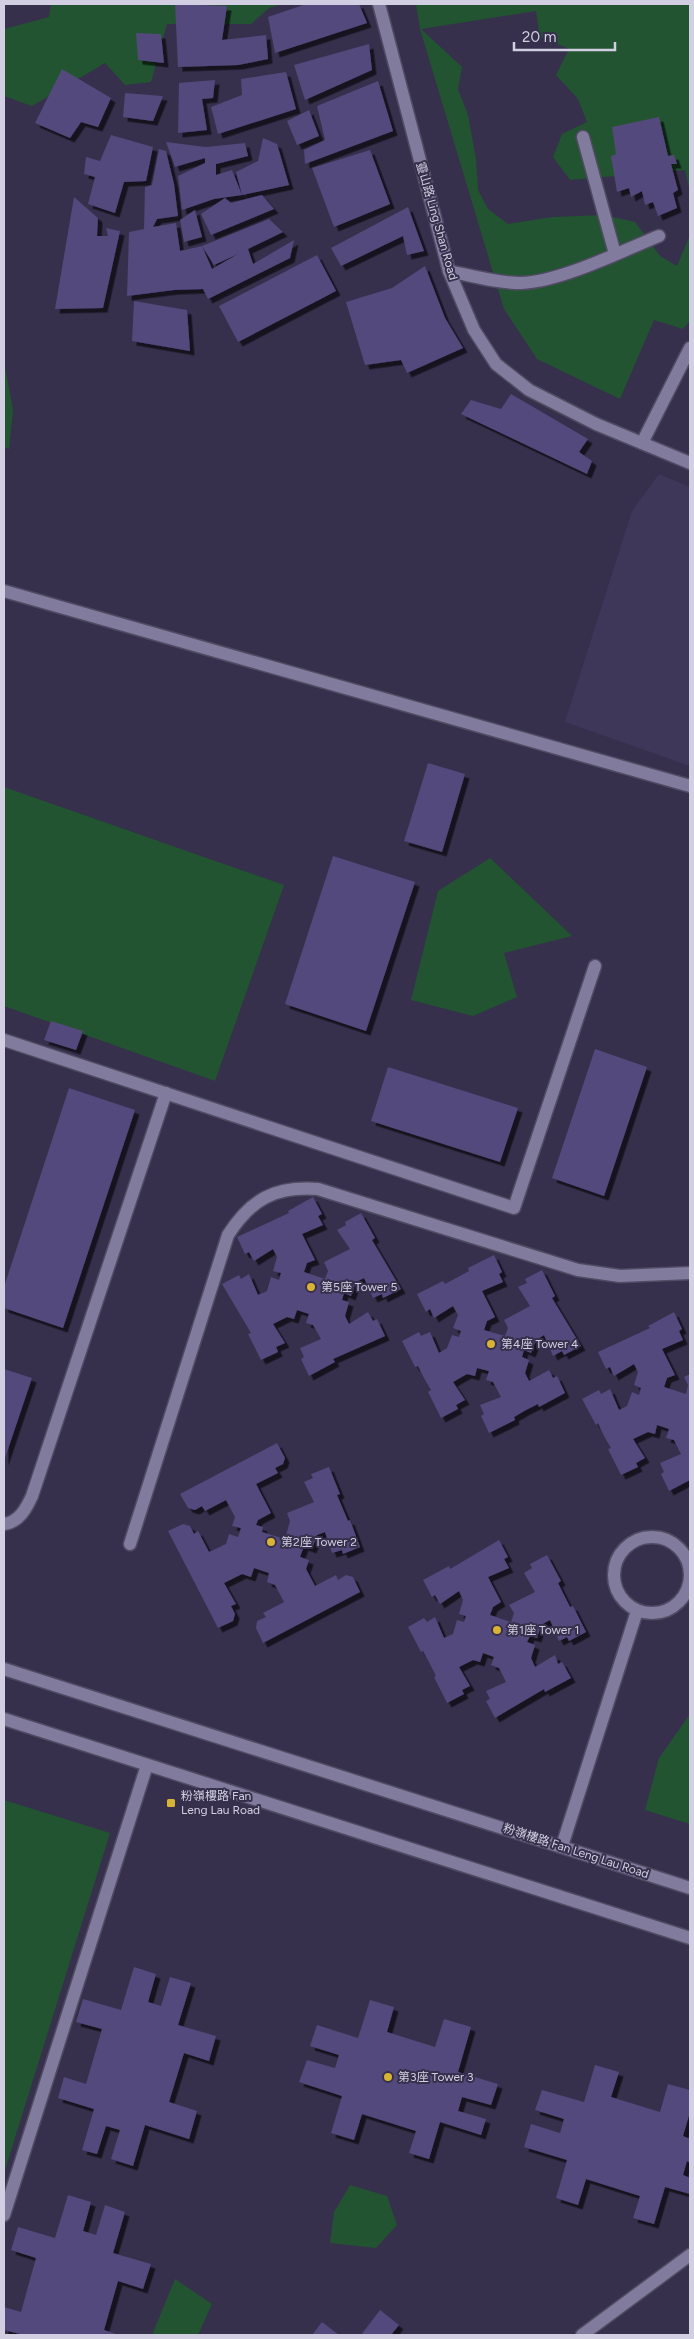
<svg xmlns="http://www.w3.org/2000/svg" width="694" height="2339" viewBox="0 0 694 2339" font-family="Figtree,'Noto Sans SC',sans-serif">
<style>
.built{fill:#3e375a}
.green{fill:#225431}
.building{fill:#53487b;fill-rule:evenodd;filter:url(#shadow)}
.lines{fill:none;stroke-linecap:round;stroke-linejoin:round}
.lane-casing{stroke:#504b63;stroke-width:15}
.street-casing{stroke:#504b63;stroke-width:15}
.secondary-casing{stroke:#504b63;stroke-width:15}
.lane{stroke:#817c9d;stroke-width:12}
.street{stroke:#817c9d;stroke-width:12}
.secondary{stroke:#817c9d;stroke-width:12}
.poi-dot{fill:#d9b334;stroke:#36304c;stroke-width:2}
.labels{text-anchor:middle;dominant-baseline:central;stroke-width:4;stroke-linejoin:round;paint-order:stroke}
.street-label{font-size:12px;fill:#d1cfe1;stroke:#36304c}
.poi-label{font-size:12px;fill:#d1cfe1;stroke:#36304c;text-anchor:start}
</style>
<defs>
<filter id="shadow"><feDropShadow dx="4.5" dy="4.5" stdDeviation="0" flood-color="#0009"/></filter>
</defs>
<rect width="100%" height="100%" fill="#36304c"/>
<polygon class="built" points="659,474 690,487 690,766 565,722 632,511"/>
<g class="green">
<polygon points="51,4 282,4 269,8 251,24 167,24 151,82 125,85 105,63 32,106 4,96 4,29 49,17"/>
<polygon points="416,4 690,4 690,192 685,170 570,180 553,157 562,134 587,122 578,99 556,75 569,49 540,37 536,11 421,29 462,67 458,89 468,115 476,159 478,190 488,209 508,224 552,217 604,215 635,222 660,256 677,266 690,235 690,321 683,329 654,320 620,399 537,359 504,309 420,29"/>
<polygon points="4,361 13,410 9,449 4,447"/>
<polygon points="4,787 284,885 215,1081 4,1006"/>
<polygon points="490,858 572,936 504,953 517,997 473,1016 411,1000 438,891"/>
<polygon points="690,1714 690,1824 645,1810 659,1758"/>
<polygon points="4,1800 110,1833 4,2173"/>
<polygon points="350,2185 387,2196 397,2225 376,2248 330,2243 334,2212"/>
<polygon points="175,2279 212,2304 198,2335 152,2335"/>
</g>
<g class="building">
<polygon points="175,4 227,6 222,40 266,35 268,59 238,65 178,67"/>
<polygon points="306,4 359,4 367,23 275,53 268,17"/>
<polygon points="136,33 161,34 164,63 138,60"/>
<polygon points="369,44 372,70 305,100 294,65"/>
<polygon points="62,69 111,98 98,127 81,122 70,138 35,123"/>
<polygon points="286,72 296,109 218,134 211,107 242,95 241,79"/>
<polygon points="215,80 213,98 202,99 207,130 178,133 179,83"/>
<polygon points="378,81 393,131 305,164 304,150 325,140 317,106"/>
<polygon points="125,93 163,96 153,121 123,117"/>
<polygon points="309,110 319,136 297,145 287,121"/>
<polygon points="659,117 668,156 674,155 677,164 671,164 678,190 673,193 677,208 658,216 653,202 645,205 642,191 631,197 629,188 617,192 611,156 616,154 612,127"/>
<polygon points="111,135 153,147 146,181 124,182 115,213 88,204 95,177 84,174 86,157 100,161"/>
<polygon points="263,138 277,144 289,185 242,195 236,172 258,161"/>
<polygon points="166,142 206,147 245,143 248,156 216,164 216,175 232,170 242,195 214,199 182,210 178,176 205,163 205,158 175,167"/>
<path d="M159,149l7,2 8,33 4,32 -21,3 -4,8 23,-4 4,28 22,-5 67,-27 14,13 -35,17 5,15 41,-24 -4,18 -82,41 -5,-10 -29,1 -47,6 2,-64 15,-3 1,-42 7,-2zM202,246l12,19 24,-11 -26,15z"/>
<polygon points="370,150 390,204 334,227 312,168"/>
<polygon points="262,195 274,209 211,235 201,214 225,198 231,203"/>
<polygon points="74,197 98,218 97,236 108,236 106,228 120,231 103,308 55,309"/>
<polygon points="408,207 424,251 407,255 403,236 341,266 331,248"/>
<polygon points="195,210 202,237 184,242 180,220"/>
<polygon points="317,255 336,291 238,342 219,306"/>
<polygon points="425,266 445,318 463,348 407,373 401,360 365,365 346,302 392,288"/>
<polygon points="134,301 187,310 190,351 132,341"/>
<polygon points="511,394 588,439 579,452 592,461 587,474 461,414 471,400 501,409"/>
<polygon points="428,763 465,774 442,852 404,841"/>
<polygon points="333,856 415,882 366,1031 285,1004"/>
<polygon points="51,1021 83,1031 76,1050 44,1040"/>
<polygon points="595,1049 647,1067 604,1196 552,1178"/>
<polygon points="388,1067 518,1108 500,1162 371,1121"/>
<polygon points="69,1088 135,1110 63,1328 4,1308 4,1287"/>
<polygon points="313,1197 322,1214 318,1216 323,1225 302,1234 315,1260 307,1263 304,1272 325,1279 328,1271 324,1262 350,1249 337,1230 346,1225 345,1222 361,1213 375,1238 372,1240 401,1289 383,1298 382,1294 373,1298 364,1278 356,1282 351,1296 344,1293 342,1300 349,1302 345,1316 349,1324 368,1312 373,1321 377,1319 385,1336 333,1359 335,1362 309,1376 301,1359 304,1357 300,1348 321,1339 313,1325 306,1323 309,1314 297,1310 294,1319 287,1317 273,1324 285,1343 276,1347 278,1352 261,1360 248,1334 251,1333 222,1284 239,1275 241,1279 249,1274 258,1295 267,1291 271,1277 279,1280 281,1273 273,1271 277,1257 273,1249 254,1261 249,1252 245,1254 237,1237 289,1213 288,1211"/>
<polygon points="494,1255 502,1272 499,1274 503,1282 482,1291 495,1317 487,1321 484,1330 505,1336 508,1328 504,1320 530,1306 518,1287 527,1283 525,1279 542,1270 555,1296 552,1298 581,1346 564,1355 562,1351 553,1356 544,1335 536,1340 531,1353 524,1350 522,1357 529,1360 525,1373 529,1381 549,1370 553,1378 557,1376 565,1393 539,1407 538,1404 526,1410 514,1417 515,1420 489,1433 481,1416 484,1414 480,1405 501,1397 493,1382 486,1380 489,1371 477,1368 475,1376 467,1374 453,1382 465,1400 456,1405 458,1409 441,1418 428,1392 431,1390 424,1378 418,1366 415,1367 402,1341 419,1332 421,1336 430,1332 439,1353 447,1348 452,1335 459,1337 461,1331 453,1328 458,1315 453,1306 434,1318 430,1309 426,1312 417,1294 443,1281 445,1284 469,1271 468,1268"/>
<polygon points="674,1312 682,1329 679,1331 683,1340 662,1349 675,1375 667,1378 664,1387 686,1394 688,1385 684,1377 690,1374 690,1480 669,1491 661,1474 664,1472 660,1463 681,1454 674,1440 666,1438 669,1429 657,1425 655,1434 648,1432 633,1439 645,1458 636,1463 638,1467 621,1475 608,1449 611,1448 604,1436 598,1423 596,1425 582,1399 599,1390 601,1394 610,1389 619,1410 627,1406 632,1392 639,1395 641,1388 634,1385 638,1372 634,1364 614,1376 610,1367 606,1369 598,1352 650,1328 648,1326"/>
<polygon points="4,1369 32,1378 4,1461"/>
<polygon points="277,1443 285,1458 283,1464 275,1468 278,1473 256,1484 271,1513 258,1520 256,1525 263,1527 262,1532 285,1539 290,1521 287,1513 314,1502 304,1482 313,1478 311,1474 329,1467 340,1494 337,1495 348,1521 350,1520 360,1547 343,1554 342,1550 332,1553 325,1532 317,1535 312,1549 304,1546 300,1557 309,1560 306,1569 315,1586 336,1575 338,1580 346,1575 353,1577 360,1592 263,1643 256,1628 257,1621 266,1617 263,1613 284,1602 275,1585 267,1582 269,1573 254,1568 251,1577 242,1574 224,1583 236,1604 231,1606 235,1614 233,1621 218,1628 168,1531 183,1524 190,1526 194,1534 198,1531 209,1552 226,1544 229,1534 238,1537 241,1528 232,1526 235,1517 226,1500 205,1511 202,1506 195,1510 188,1508 180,1494"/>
<polygon points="499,1540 508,1557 504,1559 509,1568 488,1577 501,1602 493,1607 490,1615 511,1622 514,1613 509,1605 535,1592 524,1573 532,1568 530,1564 547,1555 561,1581 558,1583 570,1607 573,1606 586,1632 569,1641 567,1637 559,1641 550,1620 541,1625 537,1638 530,1636 527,1642 535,1645 531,1658 535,1667 555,1655 558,1664 562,1662 571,1678 545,1692 544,1689 495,1718 486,1701 490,1699 486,1691 506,1682 499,1668 491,1665 494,1657 483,1653 480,1662 473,1660 459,1667 470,1686 462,1690 464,1694 447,1703 434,1677 436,1676 430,1664 423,1651 421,1652 408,1627 424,1618 427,1622 435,1617 444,1638 453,1634 457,1620 464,1622 466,1616 459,1614 463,1600 459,1591 440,1604 435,1595 432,1597 423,1580 449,1566 450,1569"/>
<polygon points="134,1967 156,1974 148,2002 161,2006 170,1977 191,1983 178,2025 216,2036 209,2061 184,2053 169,2102 197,2111 189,2139 145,2125 133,2166 111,2159 120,2130 106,2126 97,2154 82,2150 94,2109 58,2098 64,2077 86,2084 102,2029 76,2022 83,1999 121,2010"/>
<polygon points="370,2000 394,2007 387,2032 435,2047 444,2019 471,2027 458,2072 498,2084 491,2105 462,2097 458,2111 486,2119 481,2135 440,2122 429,2159 409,2153 416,2131 362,2114 354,2140 331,2133 342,2096 299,2082 307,2060 335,2068 339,2055 310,2046 317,2025 358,2038"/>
<polygon points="595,2065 619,2072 611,2097 660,2112 668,2084 690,2090 690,2112 683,2136 690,2139 690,2163 687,2161 683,2175 690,2178 690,2194 665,2187 654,2224 633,2218 640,2196 586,2179 578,2205 556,2198 567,2160 524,2147 531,2124 560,2133 564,2119 535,2110 542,2090 584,2102"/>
<polygon points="68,2195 91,2202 83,2231 96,2235 105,2205 125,2212 113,2253 151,2264 143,2289 118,2281 104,2330 119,2335 24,2335 4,2330 4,2307 21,2312 36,2258 11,2250 18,2227 55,2238"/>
<polygon points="380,2310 399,2325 391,2335 361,2335"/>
<polygon points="322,2322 339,2335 312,2335"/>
</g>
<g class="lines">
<g class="lane-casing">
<g id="lane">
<polyline points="583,137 615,254"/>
<path d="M449,271c23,5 48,12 72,12 39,-1 101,-32 138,-47"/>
<polyline points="642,443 690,348"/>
<polyline points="4,591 690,786"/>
<polyline points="4,1040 514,1208 595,966"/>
<path d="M4,1524c15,-2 22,-15 28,-28l134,-403"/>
<circle cx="652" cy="1575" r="38"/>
<path d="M130,1544l98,-309c23,-36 47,-49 90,-46l260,81 42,6 70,-3"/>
<polyline points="562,1846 637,1611"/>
<polyline points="582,2335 690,2255"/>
</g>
</g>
<g class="street-casing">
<g id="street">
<polyline points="379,4 449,271 474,330 496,364 529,390 596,424 690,463"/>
<polyline points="4,2215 147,1765"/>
</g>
</g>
<g class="secondary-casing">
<g id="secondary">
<polyline points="4,1669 690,1888"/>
<polyline points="4,1719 690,1938"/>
</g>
</g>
<use href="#lane" class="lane"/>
<use href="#street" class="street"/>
<use href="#secondary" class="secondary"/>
</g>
<g class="poi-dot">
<circle cx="311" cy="1287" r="5"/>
<circle cx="491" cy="1344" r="5"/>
<circle cx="271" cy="1542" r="5"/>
<circle cx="497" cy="1630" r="5"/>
<rect x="166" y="1798" width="10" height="10" rx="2.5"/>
<circle cx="388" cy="2077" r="5"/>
</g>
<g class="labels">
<g class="street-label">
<text transform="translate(437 221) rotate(74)">靈山路 Ling Shan Road</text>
<text transform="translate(576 1851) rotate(18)">粉嶺樓路 Fan Leng Lau Road</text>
</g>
<g class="poi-label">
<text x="321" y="1287">第5座 Tower 5</text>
<text x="501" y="1344">第4座 Tower 4</text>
<text x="281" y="1542">第2座 Tower 2</text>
<text x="507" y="1630">第1座 Tower 1</text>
<text x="181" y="1796">粉嶺樓路 Fan<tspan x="181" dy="14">Leng Lau Road</tspan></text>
<text x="398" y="2077">第3座 Tower 3</text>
</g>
</g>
<rect width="694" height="2339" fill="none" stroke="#d1cfe1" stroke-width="10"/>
<path d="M514 42v8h101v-8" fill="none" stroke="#d1cfe1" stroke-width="2.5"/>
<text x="522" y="42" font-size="15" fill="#d1cfe1" stroke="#36304c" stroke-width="4" paint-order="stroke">20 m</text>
</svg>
